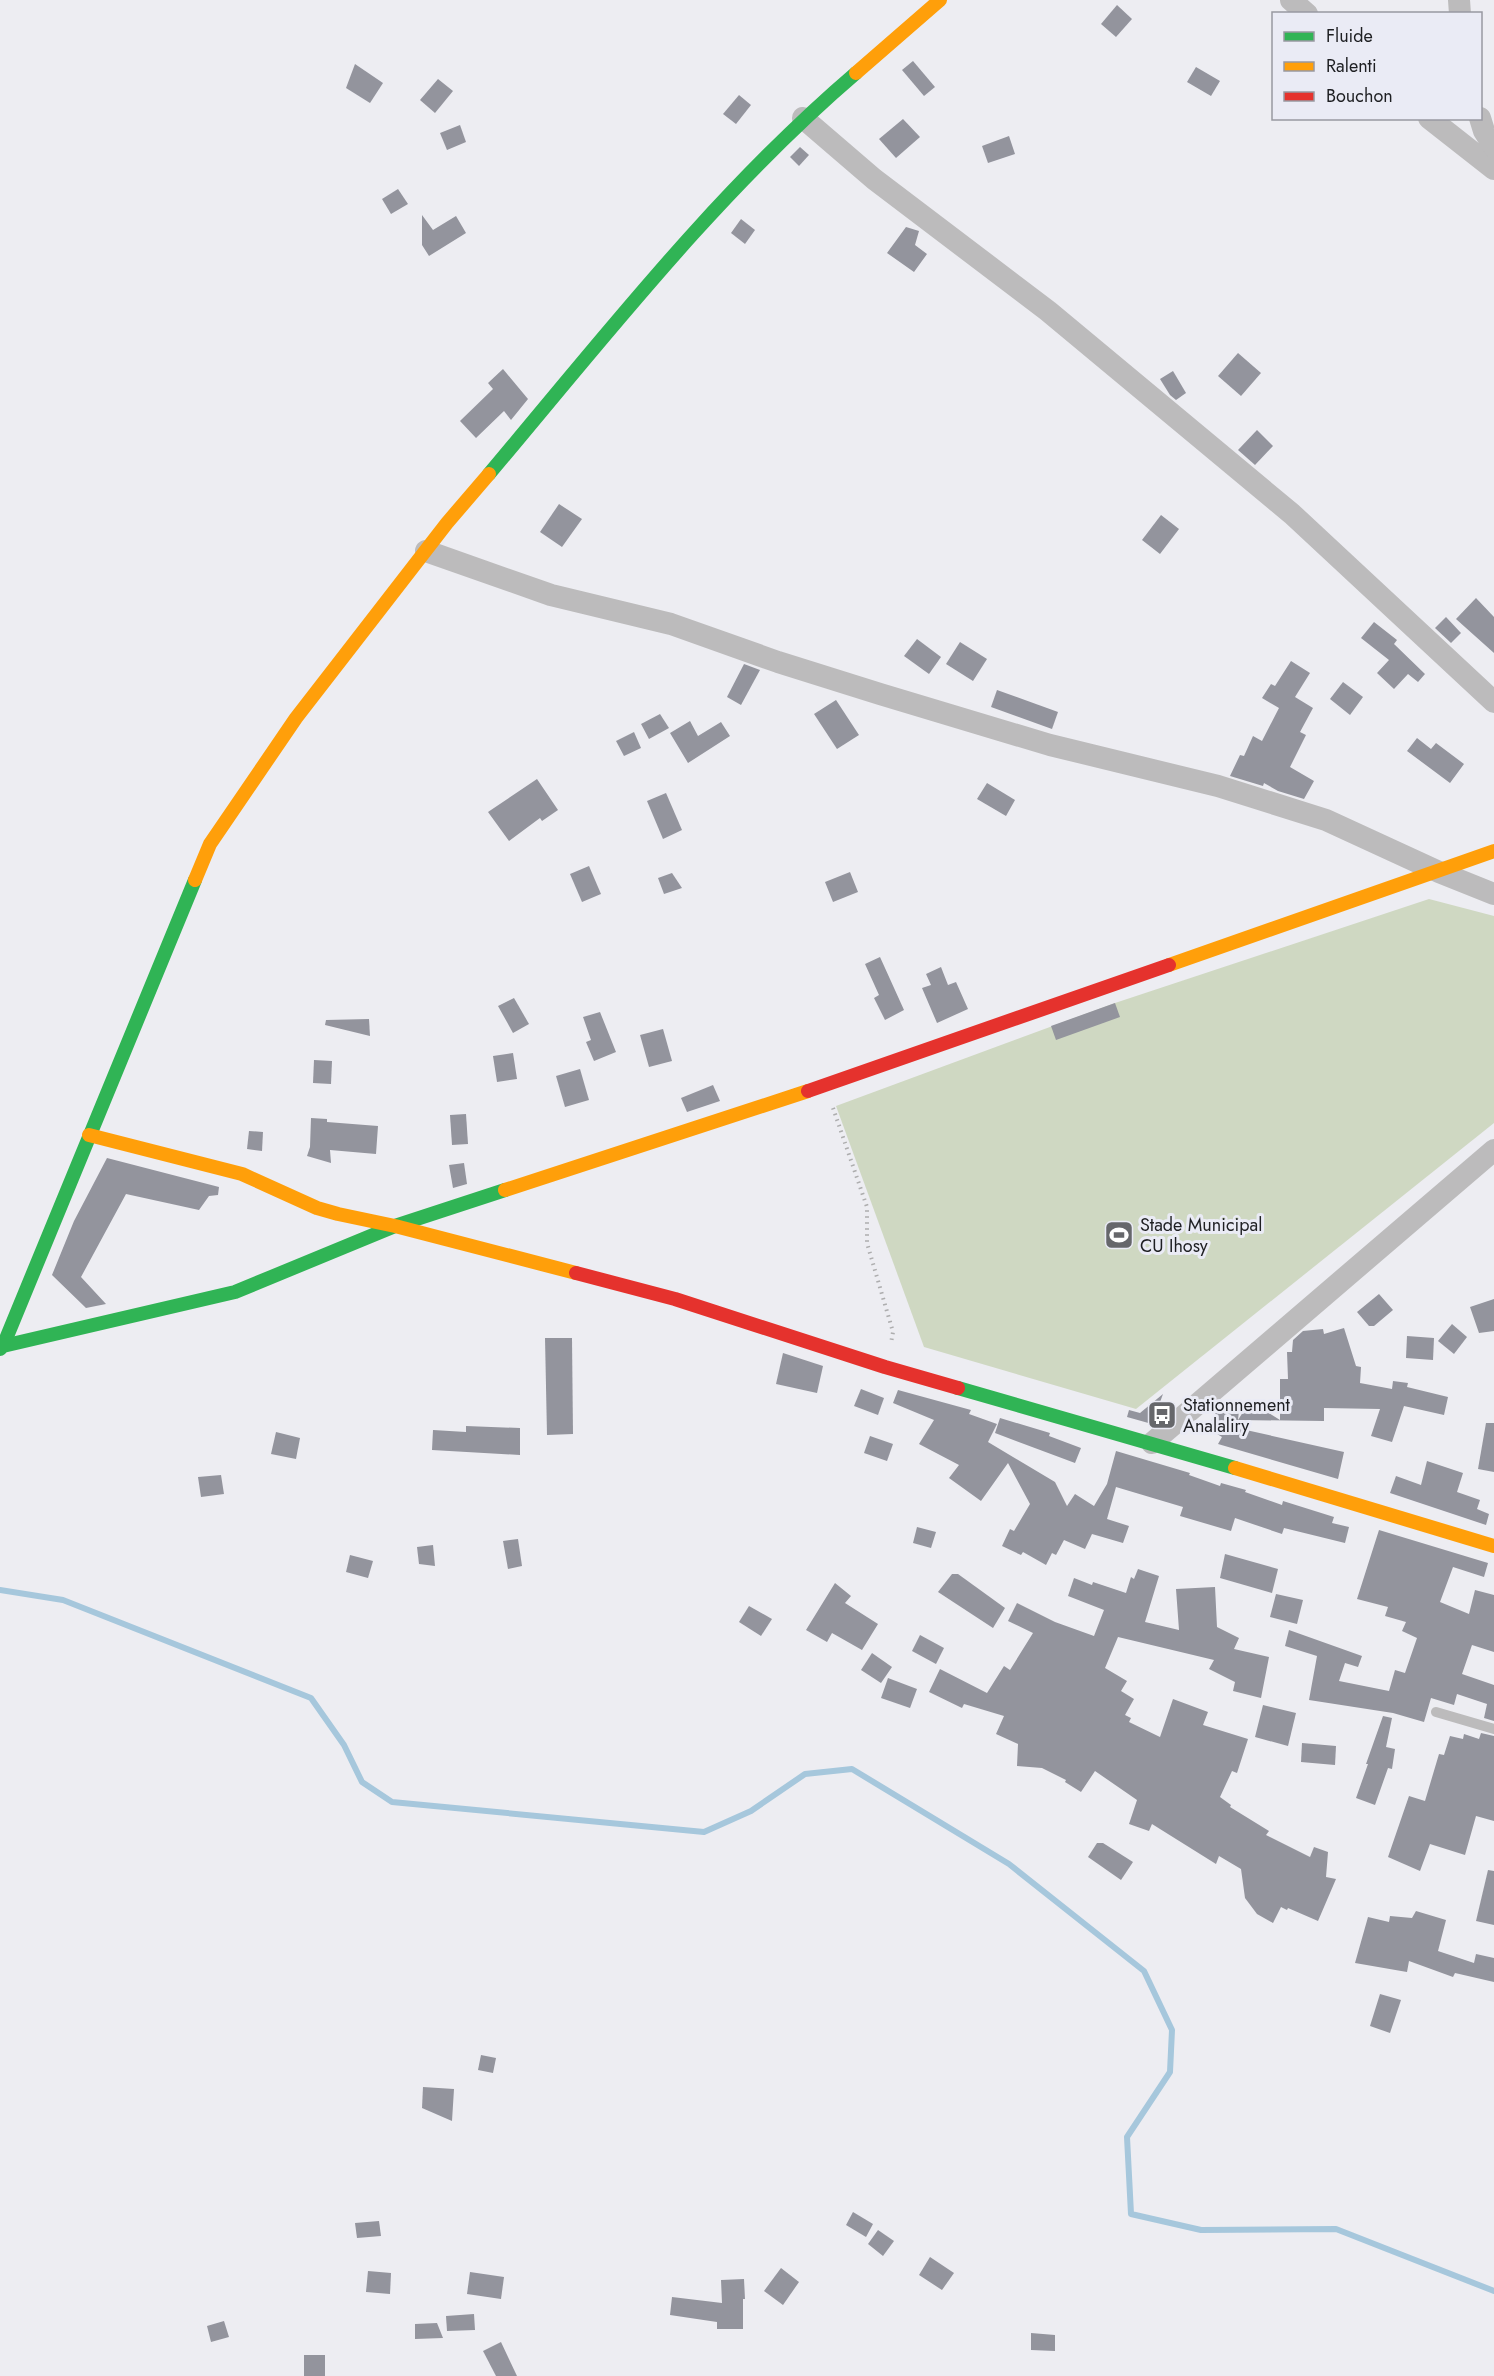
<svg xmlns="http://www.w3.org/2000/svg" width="1494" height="2376" viewBox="0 0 1494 2376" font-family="Jost,sans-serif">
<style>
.green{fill:#cfd8c2}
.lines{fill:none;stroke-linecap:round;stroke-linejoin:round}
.stream{stroke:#a6c7dc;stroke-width:6}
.building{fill:#93949d}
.path{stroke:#adadae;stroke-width:4;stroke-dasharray:1.5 4.5;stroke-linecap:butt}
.lane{stroke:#bcbbbc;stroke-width:10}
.street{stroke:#bcbbbc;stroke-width:22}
.fast{stroke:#30b455;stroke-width:14}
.slow{stroke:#ff9f0a;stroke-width:14}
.jam{stroke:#e5322d;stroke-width:14}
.labels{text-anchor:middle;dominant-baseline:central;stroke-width:6;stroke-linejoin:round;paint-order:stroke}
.poi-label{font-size:18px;fill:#1e1f22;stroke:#eaebf5;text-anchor:start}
</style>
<rect width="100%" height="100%" fill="#ededf2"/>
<polygon class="green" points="1429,899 1494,916 1494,1123 1136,1409 924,1347 836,1106 1115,1003"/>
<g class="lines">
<polyline class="stream" points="0,1590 63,1600 311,1698 344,1745 362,1782 392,1802 704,1832 751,1811 805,1774 852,1769 1009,1864 1144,1971 1172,2030 1170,2072 1127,2137 1131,2214 1201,2230 1336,2229 1494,2291"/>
</g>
<g class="building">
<polygon points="1117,5 1132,19 1116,37 1101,24"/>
<polygon points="913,61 935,87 924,96 902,70"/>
<polygon points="355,64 383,83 370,103 346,88"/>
<polygon points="1196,67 1220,81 1211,96 1187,82"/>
<polygon points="438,79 453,91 435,113 420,100"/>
<polygon points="739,95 751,105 736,124 723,114"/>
<polygon points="903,119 920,137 896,158 879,139"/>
<polygon points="460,125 466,142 447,150 440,133"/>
<polygon points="1009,136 1015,154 988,163 982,146"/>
<polygon points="800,147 809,155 799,166 790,157"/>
<polygon points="398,189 408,204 391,214 382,199"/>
<polygon points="422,215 433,230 456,216 466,233 429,256 422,245"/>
<polygon points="741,219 755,230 745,244 731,233"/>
<polygon points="906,227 919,231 915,245 927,254 914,272 887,253"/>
<polygon points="1238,353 1261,373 1241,396 1218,376"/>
<polygon points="503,369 528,399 511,420 504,411 476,438 460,421 493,389 488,383"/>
<polygon points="1173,371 1186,393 1176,400 1170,395 1160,379"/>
<polygon points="1257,430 1273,446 1255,465 1238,450"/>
<polygon points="559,504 582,519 562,547 540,532"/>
<polygon points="1161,515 1179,529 1160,554 1142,540"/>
<polygon points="1476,598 1494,617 1494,653 1456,619"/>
<polygon points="1446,617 1461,633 1451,643 1435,628"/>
<polygon points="1374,622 1397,640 1394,644 1425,674 1418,682 1408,674 1394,689 1377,673 1389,660 1361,638"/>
<polygon points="917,639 941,657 929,674 904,656"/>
<polygon points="960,642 987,659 973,681 946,664"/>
<polygon points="1291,661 1310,673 1295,697 1313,708 1300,732 1306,735 1290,767 1314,781 1304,799 1278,791 1264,783 1263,786 1230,776 1240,755 1244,756 1253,736 1262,741 1279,708 1262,698 1271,684 1275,686"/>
<polygon points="744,664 760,670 741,705 727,697"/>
<polygon points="1343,682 1363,697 1350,715 1330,699"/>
<polygon points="997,690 1058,712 1052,729 991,707"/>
<polygon points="836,700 859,735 837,749 814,714"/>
<polygon points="660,714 669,728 649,739 641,724"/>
<polygon points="690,721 698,736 721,722 730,736 688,763 670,733"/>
<polygon points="634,732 641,748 624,756 616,741"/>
<polygon points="1417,738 1431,749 1436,743 1464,764 1450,783 1407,751"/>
<polygon points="537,779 558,810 542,821 540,818 509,841 488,812"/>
<polygon points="987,783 1015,800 1006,816 977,799"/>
<polygon points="666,793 682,830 663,839 647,801"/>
<polygon points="589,866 601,894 582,902 570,874"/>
<polygon points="850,872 858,892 833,902 825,882"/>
<polygon points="672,873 682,888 664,894 658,878"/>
<polygon points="880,957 904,1010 885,1020 874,998 879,995 865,964"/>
<polygon points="941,967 948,985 956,982 968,1009 937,1023 922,988 931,985 926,974"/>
<polygon points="514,998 529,1024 513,1033 498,1006"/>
<polygon points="1115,1003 1120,1017 1056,1040 1051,1026"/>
<polygon points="600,1012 616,1052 594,1061 586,1042 591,1040 583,1017"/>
<polygon points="369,1019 370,1036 325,1025 326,1020"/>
<polygon points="663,1029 672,1061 649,1067 640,1035"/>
<polygon points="513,1053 517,1079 497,1082 493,1056"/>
<polygon points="314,1060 332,1061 331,1084 313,1083"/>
<polygon points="580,1069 589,1100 565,1107 556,1076"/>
<polygon points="713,1085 720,1101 687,1112 681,1098"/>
<polygon points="466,1114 468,1144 452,1145 450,1115"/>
<polygon points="311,1118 327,1119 327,1122 378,1126 376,1154 330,1150 331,1163 307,1156 310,1147"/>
<polygon points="249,1131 263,1132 262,1151 247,1149"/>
<polygon points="107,1158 219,1187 218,1195 209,1196 199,1210 126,1194 81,1277 106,1304 86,1308 52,1275 74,1221"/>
<polygon points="464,1163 467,1184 453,1188 449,1165"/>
<polygon points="1379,1294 1393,1310 1374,1326 1369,1326 1357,1312"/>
<polygon points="1494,1299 1494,1331 1479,1333 1470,1307"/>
<polygon points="1452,1324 1467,1337 1454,1354 1438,1341"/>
<polygon points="1344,1328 1356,1366 1361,1367 1360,1383 1392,1389 1393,1381 1408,1383 1407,1387 1448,1397 1444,1415 1404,1406 1392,1442 1371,1436 1380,1409 1324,1408 1324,1421 1238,1420 1250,1401 1280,1420 1280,1379 1288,1379 1287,1352 1292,1352 1293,1340 1303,1331 1323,1329 1324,1334"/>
<polygon points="1407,1336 1434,1338 1433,1360 1406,1358"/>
<polygon points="545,1338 572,1338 573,1434 547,1435"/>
<polygon points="783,1353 823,1366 817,1393 776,1384"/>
<polygon points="861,1389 884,1398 878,1415 854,1406"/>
<polygon points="898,1390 971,1410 969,1414 997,1424 988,1442 1055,1482 1067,1506 1075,1494 1094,1506 1107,1484 1116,1451 1190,1473 1189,1475 1220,1486 1221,1483 1246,1490 1245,1492 1282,1505 1283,1501 1334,1517 1332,1523 1349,1527 1345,1543 1284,1528 1282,1534 1235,1518 1231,1531 1180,1516 1183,1507 1116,1487 1107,1519 1129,1526 1123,1543 1092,1534 1085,1549 1064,1540 1056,1555 1052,1553 1046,1565 1023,1552 1021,1555 1002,1546 1010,1529 1014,1531 1030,1504 1008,1463 981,1501 949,1478 959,1465 919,1444 934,1420 893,1403"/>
<polygon points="1163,1394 1152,1424 1127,1417 1129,1410 1140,1413"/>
<polygon points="1222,1402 1239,1411 1237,1428 1344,1452 1338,1479 1218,1444 1222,1437 1207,1428"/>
<polygon points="1000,1418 1050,1433 1049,1436 1081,1448 1075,1463 995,1433"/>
<polygon points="1486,1423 1494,1423 1494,1472 1478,1469"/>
<polygon points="466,1426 520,1428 520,1455 432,1450 433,1430 466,1432"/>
<polygon points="276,1432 300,1438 296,1459 271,1454"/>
<polygon points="870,1436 893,1444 887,1461 864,1453"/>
<polygon points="1427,1461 1463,1473 1457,1492 1480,1500 1477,1509 1489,1514 1486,1525 1390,1493 1396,1476 1421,1485"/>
<polygon points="221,1475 224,1494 201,1497 198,1477"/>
<polygon points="917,1527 936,1532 931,1548 913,1543"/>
<polygon points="1379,1530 1488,1563 1484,1577 1453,1567 1440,1602 1469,1614 1475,1590 1494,1595 1494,1652 1472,1645 1462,1674 1494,1685 1494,1721 1484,1718 1487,1704 1457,1694 1454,1705 1431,1698 1424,1722 1393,1713 1309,1700 1317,1656 1285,1646 1289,1630 1362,1656 1358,1667 1345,1663 1339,1681 1389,1691 1395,1670 1405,1673 1417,1638 1402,1631 1406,1622 1385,1616 1388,1607 1357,1599"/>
<polygon points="518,1539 522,1566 508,1569 503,1541"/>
<polygon points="433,1545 435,1566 419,1564 417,1547"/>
<polygon points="1225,1554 1278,1569 1272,1593 1220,1578"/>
<polygon points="350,1555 373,1561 368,1578 346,1572"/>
<polygon points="1138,1569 1159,1576 1145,1622 1179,1630 1176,1589 1215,1587 1217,1627 1239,1638 1234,1649 1269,1657 1261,1698 1233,1691 1235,1682 1209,1669 1214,1660 1118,1637 1105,1668 1127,1681 1121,1691 1134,1699 1125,1715 1131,1718 1129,1722 1160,1737 1173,1699 1208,1712 1203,1725 1248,1739 1237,1773 1232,1771 1220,1797 1231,1805 1230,1807 1269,1831 1266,1835 1310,1857 1314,1847 1328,1852 1326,1877 1336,1879 1318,1921 1288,1908 1287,1910 1281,1907 1273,1923 1257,1914 1245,1898 1241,1869 1219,1856 1216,1864 1152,1824 1149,1831 1129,1824 1137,1800 1095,1771 1081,1792 1065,1782 1066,1780 1042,1768 1017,1766 1018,1744 996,1734 1004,1716 964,1704 962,1708 929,1692 940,1669 987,1693 1004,1666 1010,1670 1033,1633 1008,1621 1017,1603 1055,1622 1094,1636 1104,1610 1068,1596 1074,1578 1092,1585 1093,1582 1126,1593 1131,1577 1134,1579"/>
<polygon points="952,1574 958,1574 1005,1608 993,1628 938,1592"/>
<polygon points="835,1583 851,1596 845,1603 878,1624 862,1650 832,1633 827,1642 806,1630"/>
<polygon points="1276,1594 1303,1600 1297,1624 1270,1617"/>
<polygon points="749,1606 772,1619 761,1636 739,1622"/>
<polygon points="920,1635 944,1648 936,1664 912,1651"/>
<polygon points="872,1653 892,1667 881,1683 861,1670"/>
<polygon points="888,1678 917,1689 910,1708 881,1698"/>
<polygon points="1263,1705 1296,1713 1288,1746 1255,1737"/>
<polygon points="1383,1716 1392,1718 1386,1747 1395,1749 1392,1769 1388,1768 1375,1805 1356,1798 1368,1764 1366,1764"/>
<polygon points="1481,1733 1494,1736 1494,1821 1476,1816 1465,1855 1430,1844 1420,1871 1388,1857 1409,1796 1425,1801 1439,1754 1444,1755 1450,1736 1463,1739 1464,1734 1479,1739"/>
<polygon points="1302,1743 1336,1746 1335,1765 1301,1762"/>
<polygon points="1097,1843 1103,1843 1133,1862 1121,1880 1088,1857"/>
<polygon points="1488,1870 1494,1871 1494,1925 1476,1921"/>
<polygon points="1416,1911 1446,1920 1438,1951 1474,1963 1476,1954 1494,1958 1494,1982 1455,1973 1453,1977 1409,1961 1407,1972 1355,1963 1368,1917 1389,1922 1390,1916 1412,1918"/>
<polygon points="1380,1994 1401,2000 1390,2033 1370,2026"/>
<polygon points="481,2055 496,2058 493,2073 478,2070"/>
<polygon points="423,2087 454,2089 452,2121 422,2108"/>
<polygon points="853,2212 873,2224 866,2237 846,2225"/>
<polygon points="379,2221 381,2236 357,2238 355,2223"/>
<polygon points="878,2230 894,2241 883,2256 868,2244"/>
<polygon points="930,2257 954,2273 942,2290 919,2275"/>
<polygon points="781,2268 799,2282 783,2305 764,2291"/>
<polygon points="368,2271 391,2273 390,2294 366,2292"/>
<polygon points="470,2272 504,2277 501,2299 467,2294"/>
<polygon points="744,2279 745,2299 743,2299 743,2329 717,2329 717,2322 670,2315 672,2297 722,2303 721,2280"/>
<polygon points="474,2314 475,2330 447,2331 446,2316"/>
<polygon points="224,2321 229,2337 211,2342 207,2326"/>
<polygon points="437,2323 443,2338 415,2339 415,2324"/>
<polygon points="1031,2333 1055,2335 1055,2351 1031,2350"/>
<polygon points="501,2342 517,2376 496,2376 483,2351"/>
<rect x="304" y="2355" width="21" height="21"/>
</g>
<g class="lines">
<polyline class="path" points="833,1108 867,1207 867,1243 893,1332 891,1343"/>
<polyline class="lane" points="1436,1712 1494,1729"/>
<g class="street">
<polyline points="1291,0 1307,14"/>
<polyline points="1459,0 1460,14"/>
<polyline points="803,118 874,179 1048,311 1292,514 1494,702"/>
<polyline points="1429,118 1494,169"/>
<polyline points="1480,118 1484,131 1494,147"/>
<polyline points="426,551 551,595 671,624 778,662 880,694 1050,745 1218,786 1326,820 1439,872 1494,894"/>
<polyline points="1152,1443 1494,1150"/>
</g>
<g class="fast">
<path d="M489,474c117,-139 229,-283 367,-401"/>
<polyline points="3,1346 195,880"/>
<polyline points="0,1349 3,1346 235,1292 395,1226 505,1190"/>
<polyline points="958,1388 1235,1468"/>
</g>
<g class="slow">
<polyline points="856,73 940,0"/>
<polyline points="195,880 210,844 296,718 447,523 489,474"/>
<polyline points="1169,965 1494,851"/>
<polyline points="89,1135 242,1174 317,1208 338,1214 395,1226 576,1273"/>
<polyline points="505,1190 808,1091"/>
<polyline points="1235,1468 1494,1546"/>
</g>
<g class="jam">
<polyline points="808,1091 1169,965"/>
<polyline points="576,1273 675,1299 885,1367 958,1388"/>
</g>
</g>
<defs>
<g id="stadium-square" transform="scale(1.5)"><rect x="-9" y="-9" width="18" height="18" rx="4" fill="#66676b" stroke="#eaebf5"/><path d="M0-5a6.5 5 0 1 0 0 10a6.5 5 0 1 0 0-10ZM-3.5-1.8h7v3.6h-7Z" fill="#fff"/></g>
<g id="bus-square" transform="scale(1.5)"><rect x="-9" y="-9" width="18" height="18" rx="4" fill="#66676b" stroke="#eaebf5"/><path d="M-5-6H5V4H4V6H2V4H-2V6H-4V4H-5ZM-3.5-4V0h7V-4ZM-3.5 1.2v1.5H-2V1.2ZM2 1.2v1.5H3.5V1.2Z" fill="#fff"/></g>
</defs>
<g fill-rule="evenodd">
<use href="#stadium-square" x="1119" y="1235"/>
<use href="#bus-square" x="1162" y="1415"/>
</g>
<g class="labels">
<g class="poi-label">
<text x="1140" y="1225">Stade Municipal<tspan x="1140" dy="21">CU Ihosy</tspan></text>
<text x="1183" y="1405">Stationnement<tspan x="1183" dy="21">Analaliry</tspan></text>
</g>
</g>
<rect x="1272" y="12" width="210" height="108" fill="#eaebf5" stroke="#9899a1" stroke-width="1.5"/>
<rect x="1284" y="32" width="30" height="9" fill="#30b455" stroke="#9899a1" stroke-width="1.5"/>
<text x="1326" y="42" font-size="18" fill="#1e1f22">Fluide</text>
<rect x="1284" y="62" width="30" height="9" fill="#ff9f0a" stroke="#9899a1" stroke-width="1.5"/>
<text x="1326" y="72" font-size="18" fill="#1e1f22">Ralenti</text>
<rect x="1284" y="92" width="30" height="9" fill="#e5322d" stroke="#9899a1" stroke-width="1.5"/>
<text x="1326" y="102" font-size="18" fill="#1e1f22">Bouchon</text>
</svg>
